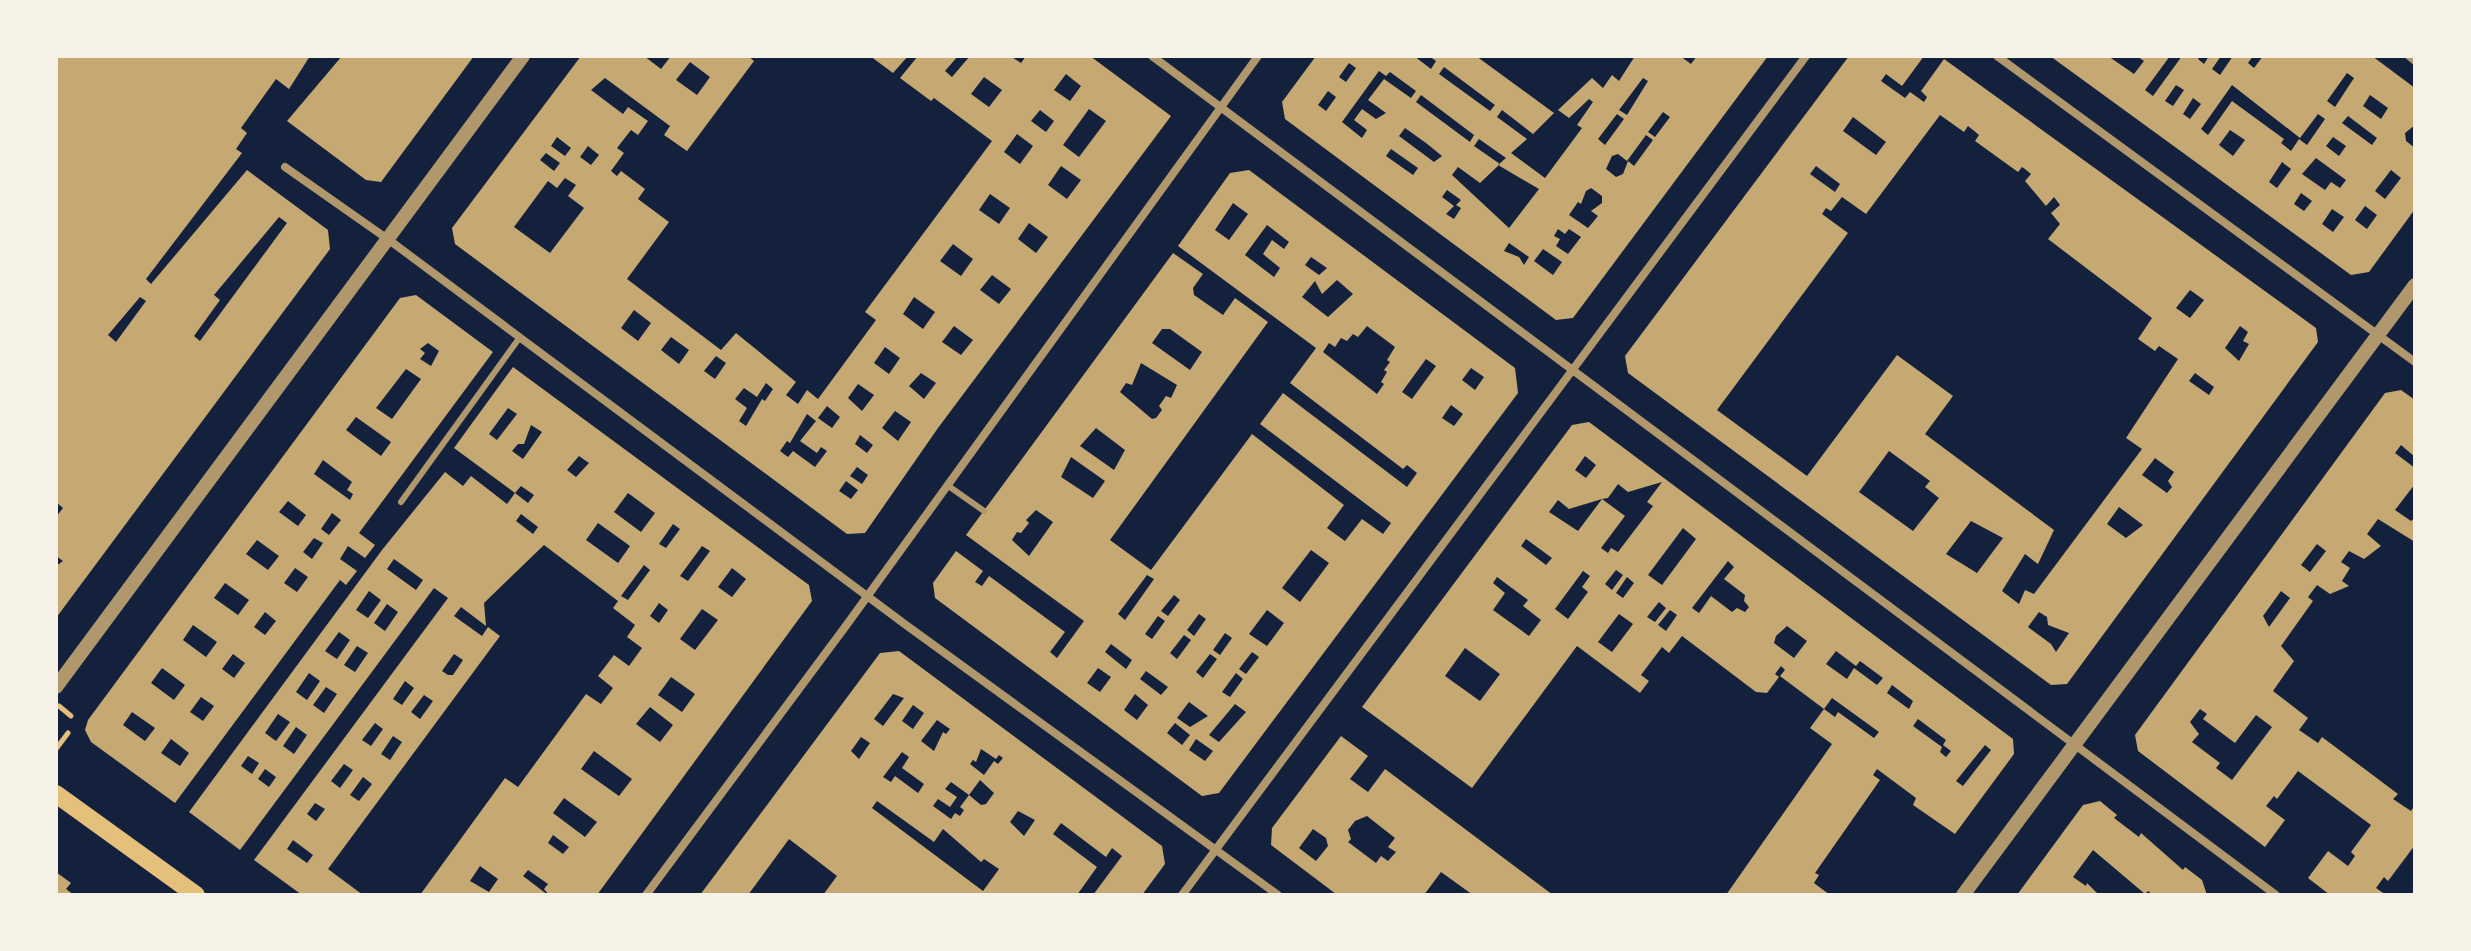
<svg xmlns="http://www.w3.org/2000/svg" width="2471" height="951" viewBox="0 0 2471 951" font-family="'Archivo Narrow',sans-serif">
<style>
.building{fill:#c6a872;fill-rule:evenodd}
.lines{fill:none;stroke-linecap:round;stroke-linejoin:round}
.path{stroke:#e5c07b;stroke-width:5}
.service{stroke:#b1986c;stroke-width:6}
.minor{stroke:#b1986c;stroke-width:8}
.tertiary{stroke:#b1986c;stroke-width:14}
.primary{stroke:#e5c07b;stroke-width:18}
</style>
<rect width="100%" height="100%" fill="#14213d"/>
<g class="building">
<path d="M56,56h254l-21,33 -13,-10 -35,49 6,5 -11,16 6,4 -96,126 5,5 96,-114 81,60 2,19 -274,369v-52l7,-5 -7,-5v-39l7,-9 -7,-6zM279,217l8,6 -87,118 -6,-5 26,-36 -6,-5zM140,297l6,4 -30,41 -8,-7z"/>
<polygon points="342,56 474,56 381,182 366,180 287,121"/>
<path d="M581,56h63l17,13 10,-13h77l6,5 -67,90 -23,-16 6,-9 -65,-48 -14,12 32,24 5,-7 20,14 -10,14 -7,-5 -14,18 7,5 -13,18 6,5 4,-5 24,18 -7,10 31,23 -42,57 94,71 15,-17 60,49 -10,13 12,9 9,-14 11,9 58,-79 -11,-8 127,-171 -58,-43 -3,3 -31,-23 18,-22h40l-13,15 7,6 18,-21h40l11,7 5,-7h64l81,60 -233,312 -73,105 -18,1 -392,-290 -3,-16zM690,62l20,15 -13,18 -21,-15zM1066,74l15,12 -11,15 -16,-11zM984,77l18,13 -13,17 -18,-13zM1089,109l17,12 -27,36 -16,-12zM1040,110l14,11 -8,11 -15,-11zM1017,134l16,12 -13,18 -16,-12zM557,137l14,11 -6,8 -14,-10zM588,146l11,9 -8,10 -11,-8zM546,153l14,10 -6,8 -14,-11zM1061,166l20,14 -14,19 -19,-14zM565,178l11,7 -8,11 16,12 -34,45 -36,-26 34,-46 9,7zM990,194l20,14 -11,16 -20,-14zM1029,223l19,14 -12,16 -18,-14zM953,244l20,15 -12,17 -21,-15zM992,275l19,14 -12,15 -19,-14zM914,297l21,15 -12,17 -20,-15zM634,310l17,13 -13,18 -17,-13zM954,326l19,14 -12,15 -19,-13zM671,337l18,13 -10,14 -18,-14zM885,347l15,11 -11,16 -15,-11zM716,356l10,7 -11,16 -11,-8zM921,373l15,10 -12,16 -15,-13zM766,383l7,6 -8,12 -3,-2 -16,27 -7,-5 8,-13 -12,-9 9,-11 13,9zM858,384l16,11 -12,16 -14,-13zM827,406l13,11 -8,11 -14,-10zM895,411l16,11 -13,19 -16,-13zM807,414l9,7 -16,20 17,12 4,-6 6,4 -12,16 -22,-16 -5,6 -8,-6 7,-10 3,2zM860,435l13,10 -6,8 -12,-9zM857,467l11,8 -6,9 -12,-8zM846,481l12,9 -7,9 -12,-8z"/>
<polygon points="870,56 908,56 893,73"/>
<path d="M1316,56h98l17,13 5,-8 -7,-5h47l78,57 -21,21 -31,-24 -5,7 30,22 -16,14 34,25 37,-50 -5,-3 16,-23 -4,-3 -20,19 -11,-8 34,-32 11,10 9,-13 7,6 16,-25h45l11,8 6,-8h71l-195,262 -17,2 -271,-201 -3,-17zM1349,63l7,5 -10,14 -7,-5zM1444,67l51,38 -5,6 -51,-37zM1379,71l7,5 4,-4 26,19 -5,7 -27,-19 -16,21 18,13 -10,6 -14,-10 -8,11 13,10 -5,8 -20,-16zM1643,78l5,3 -21,34 -8,-5zM1328,91l8,6 -10,14 -8,-6zM1421,95l53,40 -4,7 -54,-40zM1663,112l7,5 -15,20 -7,-5zM1617,114l7,5 -19,26 -7,-6zM1405,128l21,15 16,13 -8,6 -35,-26zM1646,135l7,5 -19,26 -6,-5 -5,13 -7,3 -10,-8 6,-13 6,-2 9,7zM1479,139l27,19 -8,7 41,24 -30,39 -57,-53 6,-8 22,16 20,-19 -26,-18zM1391,149l27,19 -5,7 -27,-19zM1591,188l11,8v7l-11,8 7,5 -10,12 -19,-13 9,-13 3,2 5,-13zM1447,190l14,10 -5,5 5,3 -7,11 -8,-5 8,-8 -12,-9zM1558,229l7,5 4,-5 12,8 -13,17 -12,-8 4,-7 -6,-3zM1509,243l20,14 -5,8 -5,-8 -15,-6zM1543,249l19,13 -9,13 -19,-14z"/>
<path d="M1849,56h75l-22,30 -16,-12 -5,7 24,17 5,-6 14,10 3,-5 -6,-6 23,-32 372,269 2,14 -251,342 -16,1 -423,-312 -3,-17zM1940,115l24,17 4,-6 5,4 6,5 -4,6 43,31 4,-5 3,2 6,5 -6,7 21,25 8,-9 6,8 -9,8 9,11 -12,15 104,79 -14,21 17,12 4,-5 19,13 -52,79 16,11 -108,145 -9,-4 -6,14 -17,-13 23,-37 13,10 16,-34 -129,-96 28,-38 -56,-41 -90,121 -90,-66 131,-177 -26,-19 4,-6 5,3 11,-14 24,17zM1853,117l33,25 -10,13 -33,-24zM1816,166l24,18 -5,8 -25,-18zM2190,290l14,10 -14,18 -14,-10zM2240,326l8,6 -5,9 6,3 -10,17 -14,-13zM2195,373l19,14 -5,8 -20,-14zM1889,451l41,30 -5,6 14,11 -26,33 -54,-39zM2155,458l19,14 -6,9 4,6 -5,6 -25,-18zM2119,507l24,18 -17,13 -19,-14zM1971,521l32,17 -26,35 -31,-19zM2039,612l8,5 1,8 21,8 -13,19 -5,-8 -23,-17z"/>
<path d="M2050,56h58l26,18 10,-13 -7,-5h33l-25,34 8,6 29,-40h18l-2,3 6,5 5,-8h12l-9,13 8,6 13,-19h20l-5,7 6,5 9,-12h109l43,32v37l-10,8 1,8 9,7v61l-46,63 -18,3zM2347,73l7,5 -19,29 -8,-6zM2176,85l8,5 -11,16 -8,-5zM2232,85l68,53 18,-24 7,5 -18,26 -8,-6 -8,12 -10,-8 3,-4 -52,-38 -24,34 -7,-6zM2370,95l18,13 -7,11 -18,-13zM2193,98l8,6 -11,15 -7,-5zM2348,116l29,22 -5,7 -30,-22zM2230,130l15,10 -12,16 -14,-11zM2333,137l13,9 -7,10 -13,-10zM2316,158l30,22 -6,8 -9,-6 -6,8 -23,-16zM2282,162l9,7 -14,19 -8,-6zM2391,170l10,8 -16,21 -10,-8zM2301,193l11,8 -8,10 -10,-7zM2365,206l12,9 -10,14 -12,-9zM2332,209l12,8 -11,15 -11,-8z"/>
<path d="M1249,170l266,198 3,25 -299,400 -17,3 -267,-198 -2,-15 23,-32 27,20 -8,11 7,4 7,-10 76,56 -15,20 7,6 27,-37 -118,-86 207,-282 30,21 -10,14 1,7 29,20 12,-17 33,24 -158,218 41,30 101,-136 92,71 -17,23 18,13 17,-22 21,15 8,-11 -131,-99 23,-31 124,94 10,-14 -10,-8 -4,4 -113,-86 26,-35 -138,-102 52,-73zM1233,203l15,11 -19,26 -14,-10zM1267,225l22,17 -5,7 -12,-9 -9,14 17,14 -6,9 -29,-22zM1311,257l16,11 -8,7 -14,-10zM1337,280l16,14 -25,23 -26,-20 13,-16 7,13zM1367,326l28,21 -8,13 3,2 -6,8 3,2 -6,10 3,2 -7,10 -54,-42 6,-9 6,4 6,-9 6,3 6,-7 5,3zM1162,329h8l32,23 -12,18 -38,-27zM1426,359l10,7 -24,33 -10,-7zM1141,363l36,22 -6,13 -5,-2 -7,10 3,4 -6,8 -4,1 -32,-27 6,-9 6,2zM1471,368l13,9 -9,13 -13,-10zM1451,405l12,9 -9,12 -12,-8zM1096,428l29,22 -11,20 -34,-24zM1071,457l34,24 -12,17 -32,-21zM1036,510l17,12 -24,34 -17,-16 5,-8 4,1 8,-10 -3,-3zM1311,550l18,13 -29,39 -18,-14zM1147,575l7,4 -29,41 -7,-6zM1174,595l6,5 -12,16 -7,-5zM1267,610l17,13 -17,23 -18,-12zM1199,614l7,5 -12,17 -7,-6zM1158,616l7,5 -13,18 -7,-5zM1225,633l7,5 -12,17 -7,-5zM1184,635l7,5 -14,19 -7,-6zM1111,644l21,16 -6,9 -21,-17zM1252,652l7,5 -13,17 -7,-5zM1210,654l7,5 -14,19 -7,-6zM1098,668l13,9 -11,15 -13,-9zM1146,671l22,16 -7,8 -21,-16zM1236,673l7,6 -13,18 -8,-5zM1135,694l13,11 -11,15 -13,-10zM1189,702l19,14 -18,11 -13,-9zM1235,704l11,8 -27,30 -10,-7zM1175,723l15,12 -8,10 -15,-12zM1196,739l17,12 -8,10 -16,-11z"/>
<path d="M416,295l77,57 -134,181 16,12 -10,13 -17,-12 -8,13 17,12 -11,14 -6,-5 -165,223 -84,-61 -6,-12 3,-10 312,-422zM428,343l11,8 -8,15 -11,-7 5,-6 -5,-4zM406,369l15,10 -29,40 -16,-11zM356,417l35,25 -10,14 -35,-26zM323,460l29,22 -5,8 6,4 -3,6 -36,-26zM288,501l18,14 -8,11 -19,-14zM332,513l9,7 -12,15 -8,-6zM314,538l9,5 -11,16 -9,-7zM257,540l22,16 -11,14 -22,-16zM295,568l13,9 -11,15 -13,-9zM225,583l24,17 -11,15 -24,-17zM265,612l11,9 -11,14 -11,-8zM193,625l24,17 -11,15 -23,-17zM233,654l12,9 -11,15 -12,-9zM162,668l23,17 -11,15 -23,-17zM201,697l13,9 -11,15 -13,-9zM132,712l23,16 -10,13 -22,-16zM171,739l18,14 -9,13 -19,-13z"/>
<path d="M513,367l296,218 3,16 -215,294h-48l-5,-6 4,-5 -20,-14 -5,6 25,19h-128l85,-117 13,9 68,-93 15,10 12,-16 -15,-12 16,-21 15,11 13,-18 -15,-11 8,-12 -22,-17 5,-7 -74,-56 -60,58 2,23 -25,-19 -7,9 28,20 6,-9 12,9 -172,233 35,26h-61l-48,-35 194,-262 -14,-10 -194,262 -51,-38 193,-262 63,-78 18,14 8,-10 36,28 8,-11 13,10 6,-8 -13,-9 -6,7 -61,-45zM508,408l9,6 -20,26 -8,-6zM531,425l11,7 -19,27 -11,-8 6,-7h6zM579,456l10,7 -13,14 -9,-7zM628,493l27,20 -14,19 -27,-20zM521,514l17,13 -5,7 -17,-13zM598,523l32,23 -12,17 -32,-23zM673,524l7,5 -14,19 -7,-4zM702,546l8,5 -22,30 -8,-5zM394,559l29,21 -7,10 -29,-21zM644,565l6,5 -22,30 -7,-4zM732,568l14,11 -14,18 -14,-10zM369,591l12,9 -13,18 -12,-8zM659,603l9,7 -9,13 -9,-7zM387,604l11,8 -13,19 -11,-8zM702,609l16,11 -23,30 -15,-11zM339,632l11,8 -13,19 -12,-8zM357,646l11,7 -13,19 -11,-7zM454,654l9,6 -10,15h-5l-6,-4zM309,673l11,8 -13,19 -11,-8zM671,677l24,17 -13,18 -24,-17zM405,681l9,7 -12,17 -9,-6zM326,687l11,7 -13,19 -11,-8zM424,695l9,6 -13,18 -9,-7zM650,707l23,18 -13,17 -24,-18zM278,714l12,8 -14,19 -11,-8zM375,723l8,6 -12,17 -9,-6zM296,727l11,8 -13,19 -11,-8zM393,736l9,6 -12,18 -9,-6zM594,751l38,28 -13,17 -38,-27zM248,756l11,7 -7,11 -11,-8zM344,764l9,6 -13,18 -9,-7zM265,769l11,8 -7,10 -11,-8zM363,777l9,7 -13,17 -9,-6zM564,798l33,24 -12,15 -32,-24zM315,803l10,6 -9,12 -9,-7zM553,835l16,12 -6,7 -15,-11zM293,840l20,15 -6,8 -20,-14zM480,866l18,13 -9,13 -19,-11z"/>
<path d="M2401,390l14,10v57l-14,-12 -6,8 20,15v16l-20,26 16,11 4,-3v24l-37,-23 -11,15 14,12 -17,13 -15,-8 -8,11 9,6 -8,13 7,5 -19,8 -13,-9 -9,12 5,4 -32,45 13,15 -21,30 35,27 -9,12 19,13 4,-6 76,57 -5,5 18,12 4,-6v40l-27,36 -4,-4 -8,11 10,7h-56l-22,-17 20,-27 20,15 7,-10 -4,-4 20,-27 -73,-54 -21,28 -3,-3 -8,10 19,14 -20,27 -127,-96 -3,-16 250,-342zM2317,544l9,7 -16,21 -9,-7zM2281,591l9,7 -21,29 -6,-11zM2200,709l7,5 -4,5 32,24 21,-28 16,12 -40,53 -16,-12 4,-5 -28,-21 7,-8 -9,-12z"/>
<path d="M1589,422l424,317 1,15 -59,80 -42,-29 3,-7 -39,-29 -4,6 7,5 -65,93 4,2 -5,8 16,12h-104l106,-151 -22,-16 14,-19 11,8 3,-5 36,26 5,-6 -47,-34 -8,11 -44,-33 5,-6 -4,-4 -6,8 4,3 -12,16 -11,-1 -74,-56 -13,17 -7,-6 -21,28 8,6 -9,12 -63,-47 -105,142 -110,-81 210,-282zM1585,456l11,9 -10,13 -11,-8zM1662,482l-15,20 6,4 -35,46 -7,-4 -3,5 -7,-5 24,-32 -23,-17 -24,32 -29,-19 9,-12 11,9 33,-10 6,-1 10,-14 10,8zM1683,528l13,11 -34,46 -14,-10zM1526,539l26,19 -6,7 -25,-19zM1728,561l6,6 -10,12 21,16 -1,6 5,6 -4,5 -8,-4 -5,4 -21,-16 -12,17 -7,-5zM1616,570l7,5 -11,15 -7,-6zM1583,571l7,5 -8,11 6,5 -20,27 -13,-10zM1497,577l31,23 -5,6 18,14 -12,16 -36,-26 12,-17 -12,-10zM1627,577l7,6 -11,15 -7,-5zM1659,602l7,6 -11,14 -8,-5zM1670,610l7,5 -11,16 -8,-6zM1619,614l14,10 -21,28 -14,-10zM1787,626l20,15 -13,17 -20,-15 2,-7zM1465,648l35,26 -20,27 -35,-25zM1836,651l20,15 4,-5 23,17 -6,7 -23,-17 -7,11 -21,-15zM1892,685l21,16 -4,8 -22,-16zM1918,719l28,21 -3,5 8,6 -5,6 -6,-5 2,-5 -29,-21zM1985,745l6,5 -28,36 -7,-5z"/>
<path d="M899,651l263,195 3,18 -23,31h-49l29,-39 -10,-8 -6,9 -45,-34 -8,11 44,33 -20,28h-254l14,-19 -48,-37 -41,56h-48l180,-242zM893,694l11,4 -21,28 -9,-7zM913,705l11,8 -11,16 -11,-8zM937,720l13,9 -4,5 -3,-2 -9,19 -13,-10zM861,737l9,6 -11,16 -8,-8zM981,749l15,10 3,-4 4,3 -5,6 -4,-3 -10,14 -14,-11 3,-4 3,2zM902,752l7,5 -7,11 22,16 -6,9 -23,-17 -4,6 -8,-5zM980,780l14,13 -8,11 -5,1 -12,-10 -9,12 4,3 -4,6 -5,-3 -4,6 -18,-13 5,-7 12,8 7,-10 -12,-8 6,-7 18,13zM877,801l57,41 9,-13 38,33 3,-3 15,10 -16,22 -111,-83zM1018,811l17,9 -11,16 -14,-14z"/>
<path d="M1341,736l27,20 -18,23 18,13 17,-23 168,126h-80l-32,-23 -17,23h-87l-5,-4 -61,-46 1,-17zM1367,816l28,22 -7,9 8,5 -8,9 -7,-5 -5,7 -28,-21 3,-3 -3,-9 7,-9zM1313,829l13,9 2,8 -12,15 -17,-13z"/>
<polygon points="2100,801 2117,815 2114,818 2139,837 2141,833 2183,870 2185,867 2202,880 2207,895 2153,895 2148,891 2145,894 2093,850 2073,877 2086,886 2087,883 2099,895 2017,895 2083,805"/>
<polygon points="56,872 71,883 66,889 74,895 56,895"/>
</g>
<g class="lines">
<g class="path">
<polyline points="59,706 71,716"/>
<polyline points="56,749 68,733"/>
</g>
<g class="service">
<polyline points="947,485 984,511"/>
<polyline points="401,502 520,337"/>
</g>
<g class="minor">
<polyline points="1152,56 2276,895"/>
<polyline points="1997,56 2415,362"/>
<polyline points="2409,56 2415,61"/>
<polyline points="285,167 389,240 906,625 1278,895"/>
<polyline points="646,895 848,623 1258,56"/>
<polyline points="1182,895 1806,56"/>
</g>
<g class="tertiary">
<polyline points="56,687 523,56"/>
<polyline points="1963,895 2415,285"/>
</g>
<polyline class="primary" points="56,794 196,895"/>
</g>
<rect width="2471" height="951" fill="none" stroke="#f6f1e7" stroke-width="116"/>
</svg>
